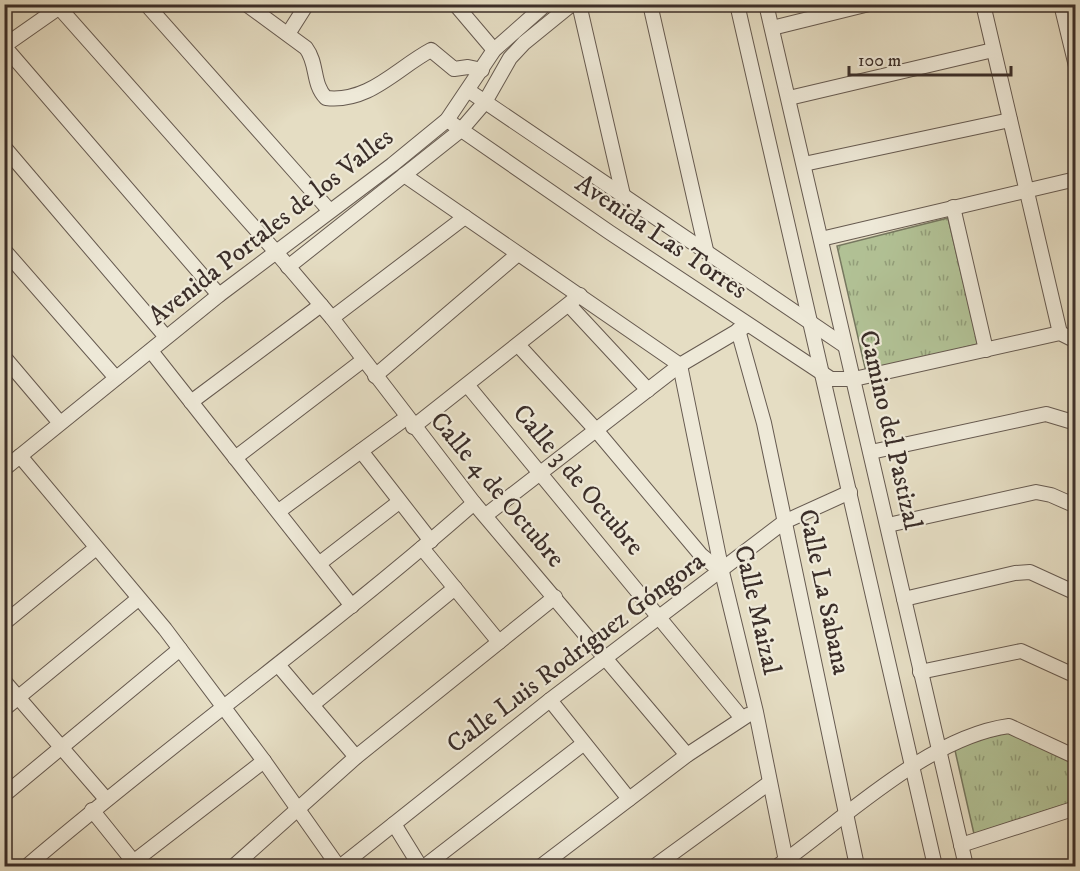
<svg xmlns="http://www.w3.org/2000/svg" width="1080" height="871" viewBox="0 0 1080 871" font-family="'IM FELL DW Pica',serif">
<style>
.park{fill:url(#park-tufts);stroke:#767860;stroke-width:1.5}
.lines{fill:none;stroke-linecap:round;stroke-linejoin:round}
.minor-casing{stroke:#665a50;stroke-width:16}
.minor{stroke:#eee9d8;stroke-width:14}
.labels{text-anchor:middle;dominant-baseline:central;stroke-width:4.5;stroke-linejoin:round;paint-order:stroke}
.street-label{font-size:26px;fill:#3b2e29;stroke:#eee9d8}
</style>
<defs>
<pattern id="park-tufts" width="24" height="20" patternUnits="userSpaceOnUse" patternTransform="scale(1.5)"><rect width="24" height="20" fill="#b2c296"/><path d="M3 7l-1-3M5 7V3M7 7l1-3M15 17l-1-3M17 17v-4M19 17l1-3" fill="none" stroke="#929e7a"/></pattern>
</defs>
<rect width="100%" height="100%" fill="#e5ddc3"/>
<filter id="stains"><feTurbulence type="fractalNoise" baseFrequency=".00333" numOctaves="4"/><feColorMatrix values="0 0 0 0 .2 0 0 0 0 .09 0 0 0 0 .02 0 0 0 .5 -.17"/></filter>
<radialGradient id="worn" r=".72"><stop offset=".6" stop-color="#630" stop-opacity="0"/><stop offset="1" stop-color="#630" stop-opacity=".3"/></radialGradient>
<g class="park">
<polygon points="948,218 978,344 866,372 837,246"/>
<polygon points="1014,731 1075,762 1075,801 974,834 954,746"/>
</g>
<g class="lines">
<g class="minor-casing">
<g id="minor">
<polyline points="56,4 276,252 332,318 474,503 687,755"/>
<polyline points="146,4 329,210"/>
<path d="M246,4l60,44c12,16 6,36 20,50 43,5 71,-30 105,-48l23,19 14,-2 14,3"/>
<polyline points="455,4 494,50"/>
<polyline points="579,4 623,195"/>
<polyline points="650,4 706,250"/>
<polyline points="737,4 935,866"/>
<polyline points="766,4 966,866"/>
<polyline points="983,4 1060,333"/>
<polyline points="1061,4 1076,66"/>
<polyline points="772,28 869,4"/>
<polyline points="288,34 307,4"/>
<polyline points="4,46 219,295"/>
<polyline points="4,46 64,4"/>
<polyline points="469,91 845,346"/>
<polyline points="789,98 993,50"/>
<polyline points="447,120 609,232 831,379 854,379 1060,333 1076,341"/>
<polyline points="4,147 166,337"/>
<polyline points="804,164 1010,120"/>
<polyline points="404,175 680,365 722,572 756,712 787,866"/>
<polyline points="953,207 986,350"/>
<polyline points="821,239 1076,179"/>
<polyline points="4,250 116,378"/>
<polyline points="288,267 461,130 485,102 510,58 524,43 572,4"/>
<polyline points="569,305 648,390"/>
<polyline points="332,318 465,217"/>
<polyline points="738,330 764,423 857,866"/>
<polyline points="519,346 596,430 701,555 722,572"/>
<polyline points="151,351 352,606"/>
<polyline points="4,357 60,423"/>
<polyline points="375,376 518,254"/>
<polyline points="468,386 741,717"/>
<polyline points="191,402 321,305"/>
<polyline points="413,427 580,295"/>
<polyline points="361,451 431,541"/>
<polyline points="871,452 1046,414 1076,423"/>
<polyline points="20,456 165,629 264,761 338,866"/>
<polyline points="235,458 362,361"/>
<polyline points="4,469 219,295 392,165 447,120 494,50 546,4"/>
<polyline points="279,511 406,418"/>
<polyline points="486,515 680,365 746,326"/>
<polyline points="888,525 1036,492 1051,495 1076,506"/>
<polyline points="422,548 499,642"/>
<polyline points="320,563 399,502"/>
<polyline points="904,599 1015,573 1030,572 1076,593"/>
<polyline points="4,623 96,548"/>
<polyline points="279,666 356,757"/>
<polyline points="920,672 1021,651 1076,676"/>
<polyline points="4,681 106,799"/>
<polyline points="550,700 629,799"/>
<polyline points="312,705 455,588"/>
<polyline points="4,709 138,599"/>
<polyline points="4,795 180,649"/>
<polyline points="92,810 137,866"/>
<polyline points="394,824 420,866"/>
<polyline points="961,845 1076,808"/>
<path d="M779,865c65,-46 149,-128 230,-139l67,31"/>
<path d="M27,866c146,-125 303,-236 447,-363"/>
<polyline points="128,866 264,761"/>
<polyline points="234,866 356,757 555,597"/>
<polyline points="341,866 550,700 784,522 850,492"/>
<polyline points="425,866 583,744"/>
<polyline points="541,866 687,755 748,715"/>
<polyline points="655,866 769,783"/>
</g>
</g>
<use href="#minor" class="minor"/>
</g>
<g class="labels">
<g class="street-label">
<text transform="translate(271 227) rotate(-38)">Avenida Portales de los Valles</text>
<text transform="translate(661 237) rotate(34)">Avenida Las Torres</text>
<text transform="translate(890 430) rotate(77)">Camino del Pastizal</text>
<text transform="translate(578 480) rotate(50)">Calle 3 de Octubre</text>
<text transform="translate(497 490) rotate(50)">Calle 4 de Octubre</text>
<text transform="translate(824 592) rotate(78)">Calle La Sabana</text>
<text transform="translate(757 610) rotate(77)">Calle Maizal</text>
<text transform="translate(576 653) rotate(-37)">Calle Luis Rodríguez Góngora</text>
</g>
</g>
<rect width="1080" height="871" fill="none" stroke="#e5ddc3" stroke-width="24"/>
<rect x="6" y="6" width="1068" height="859" fill="none" stroke="#3b2e29" stroke-width="3"/>
<rect x="12" y="12" width="1056" height="847" fill="none" stroke="#3b2e29" stroke-width="1.5"/>
<path d="M849 66v9h162v-9" fill="none" stroke="#3b2e29" stroke-width="3"/>
<text x="858" y="66" font-size="18" fill="#3b2e29" stroke="#eee9d8" stroke-width="4.5" paint-order="stroke">100 m</text>
<rect width="100%" height="100%" filter="url(#stains)"/>
<rect width="100%" height="100%" fill="url(#worn)"/>
</svg>
